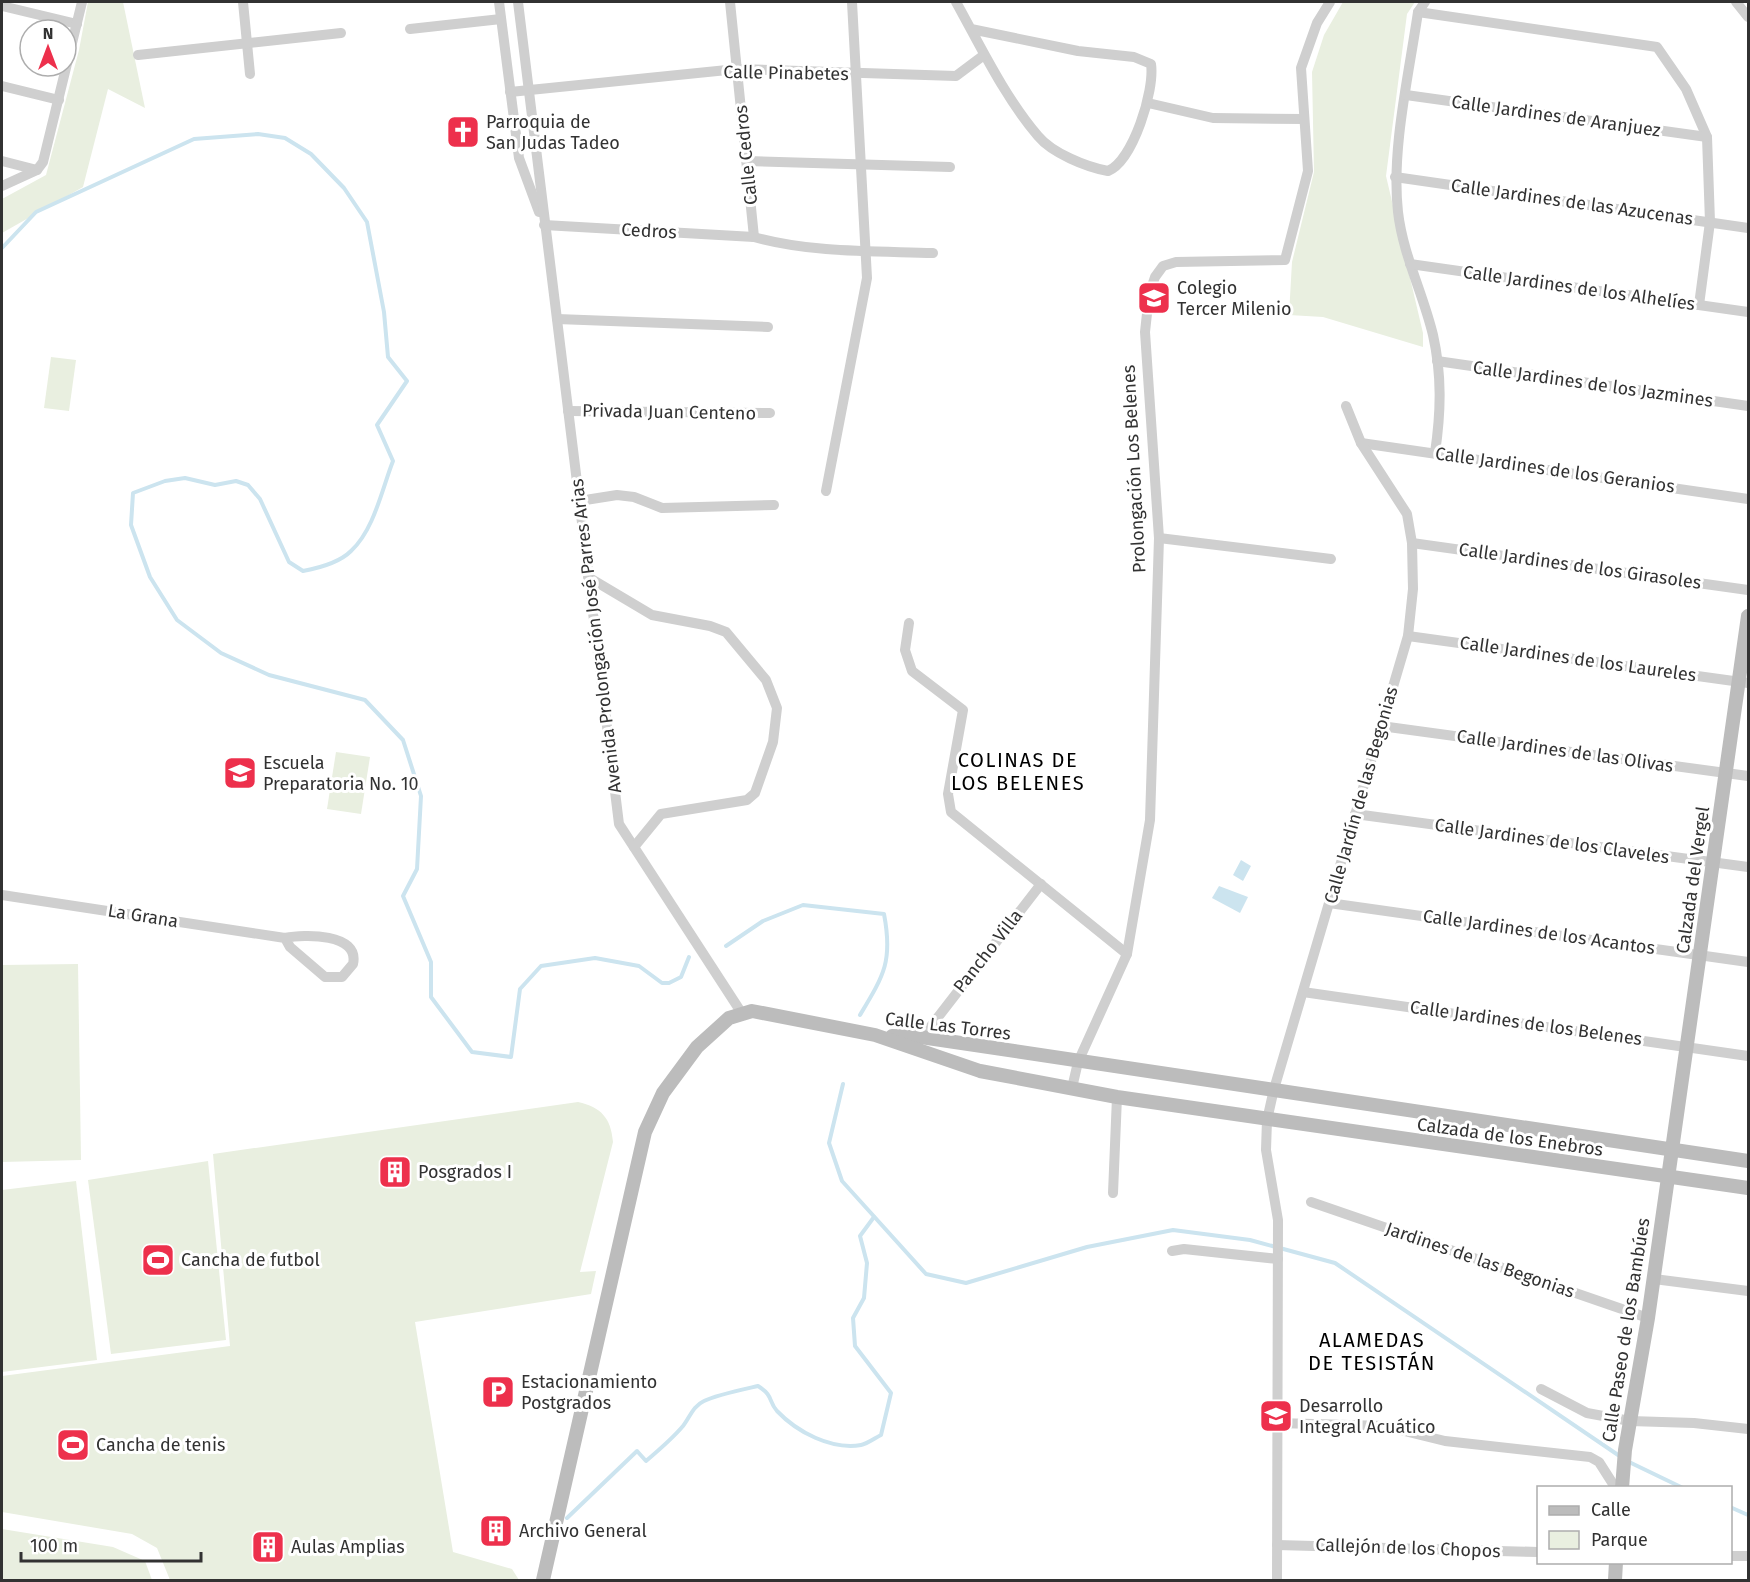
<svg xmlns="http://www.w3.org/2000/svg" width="1750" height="1582" viewBox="0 0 1750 1582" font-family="'Fira Sans',sans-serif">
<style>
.green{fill:#e9efe0}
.water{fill:#cce4ef}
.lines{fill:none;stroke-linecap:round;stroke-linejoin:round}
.stream{stroke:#cce4ef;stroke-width:4}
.street{stroke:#cfcfcf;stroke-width:10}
.secondary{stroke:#bcbcbc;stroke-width:14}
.labels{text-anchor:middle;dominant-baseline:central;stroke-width:6;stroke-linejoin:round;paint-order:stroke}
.street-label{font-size:18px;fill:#323232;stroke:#fff}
.poi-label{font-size:18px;fill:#323232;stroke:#fff;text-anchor:start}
.neighbourhood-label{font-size:20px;letter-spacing:1.5px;fill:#000;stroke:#fff}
</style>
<rect width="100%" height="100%" fill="#fff"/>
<g class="green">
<polygon points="88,2 123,2 145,108 108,89 83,187 2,233 2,199 46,175 79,50"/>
<polygon points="1343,2 1415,2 1407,14 1386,176 1423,333 1423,347 1323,317 1289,315 1292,262 1314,172 1312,72 1324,35"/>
<polygon points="51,357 76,360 69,411 44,408"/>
<polygon points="336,752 370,757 361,814 327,809"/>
<polygon points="78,964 81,1160 2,1162 2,965"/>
<path d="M578,1102c23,5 33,16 35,40l-33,130 16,-1 -5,23 -176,28 38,230 59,17 7,11h-349l-13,-32 -25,-14 -130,-22v-136l228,-30 -17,-192z"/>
<polygon points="208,1161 226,1340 111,1354 88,1180"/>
<polygon points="76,1181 97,1360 2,1372 2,1190"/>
<polygon points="2,1529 113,1547 145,1561 152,1580 2,1580"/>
</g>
<g class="water">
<polygon points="1241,860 1251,866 1243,881 1233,875"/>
<polygon points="1219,886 1248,897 1240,913 1212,898"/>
</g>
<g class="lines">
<g class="stream">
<path d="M2,248l34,-36 158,-73 64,-5 27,4 26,16 33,34 23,34 17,90 4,45 19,24 -30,44 16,36c-11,28 -19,69 -42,90 -12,12 -32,17 -48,20l-14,-9 -29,-63 -12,-14 -12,-4 -21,4 -30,-7 -20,3 -32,12 -2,32 19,52 27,43 44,33 48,22 96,25 38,40 18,56 -4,73 -14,27 28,66v35l41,55 39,5 9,-68 21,-23 54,-8 44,8 23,17h7l12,-6 8,-20"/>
<path d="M726,946l37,-25 40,-16 81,9c9,47 0,61 -24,101"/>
<polyline points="843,1084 829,1143 842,1181 926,1274 966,1283 1087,1247 1173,1230 1250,1240 1335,1263 1621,1457"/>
<polyline points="1627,1461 1683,1488"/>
<polyline points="1730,1507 1748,1515"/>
<path d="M567,1518l70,-67 9,10c13,-11 26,-22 37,-35 7,-9 10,-20 21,-25 12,-6 41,-12 54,-15 16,10 10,15 19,25 20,21 54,39 84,34 6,-1 14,-7 20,-10l10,-42 -36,-47 -2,-28 11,-20 3,-35 -7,-27 14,-19"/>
</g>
<g class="street">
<polyline points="243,2 250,74"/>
<polyline points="499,2 519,158 539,212"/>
<polyline points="518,2 619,824 741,1012"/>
<polyline points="730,2 754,237"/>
<path d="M956,2c25,45 48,94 82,134 14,17 48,31 70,35 25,-10 47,-81 43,-107l-17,-7 -56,-6 -107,-22"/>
<path d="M1425,2l-7,10c-9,62 -27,138 -20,200 5,43 25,81 35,123 9,40 8,77 2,118"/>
<polyline points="1736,2 1748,17"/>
<polyline points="2,6 77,24"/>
<polyline points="1418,12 1657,47 1686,89 1707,137 1710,222 1699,305"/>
<polyline points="410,29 501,19"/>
<polyline points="138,55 341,33"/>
<polyline points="2,86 59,100"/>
<polyline points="510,92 737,69 956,76 984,55"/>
<polyline points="1406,95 1707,137"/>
<polyline points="1148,103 1213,118 1304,119"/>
<polyline points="2,161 37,170"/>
<polyline points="747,161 950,167"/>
<polyline points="1395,177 1748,228"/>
<polyline points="2,186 37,170 43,162 82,2"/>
<path d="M544,225l210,12c57,16 120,14 179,16"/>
<polyline points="1410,264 1748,312"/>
<polyline points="557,319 768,327"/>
<polyline points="1437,361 1748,406"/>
<polyline points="568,411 770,413"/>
<polyline points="1361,443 1748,499"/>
<polyline points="826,491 867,278 852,2"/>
<polyline points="579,501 617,495 634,497 662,508 774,505"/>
<polyline points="1159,538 1331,559"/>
<polyline points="1412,543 1748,590"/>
<polyline points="588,577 652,615 710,626 726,632 766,680 777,708 773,742 755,793 747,800 661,814 634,847"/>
<polyline points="909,623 905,650 912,671 963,710 948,794 951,812 1127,954"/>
<polyline points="1408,636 1748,683"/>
<polyline points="1381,726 1748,776"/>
<polyline points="1355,814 1748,867"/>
<path d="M2,895l283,43c19,-4 75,-5 68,26l-11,13h-17l-35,-30 -5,-9"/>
<polyline points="1329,903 1748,962"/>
<polyline points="1303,992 1748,1056"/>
<polyline points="918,1043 1041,884"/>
<polyline points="1072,1088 1078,1062 1127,954 1150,820 1159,538 1145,332 1149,295 1155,277 1163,266 1176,262 1285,260 1308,171 1301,68 1317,23 1330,2"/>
<polyline points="1113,1193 1117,1097"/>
<polyline points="1311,1202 1648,1318"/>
<polyline points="1172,1251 1184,1249 1278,1259"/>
<polyline points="1654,1279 1748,1291"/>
<polyline points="1541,1389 1587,1413 1630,1421 1694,1423 1748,1429"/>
<polyline points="1278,1423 1384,1426 1445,1441 1590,1457 1599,1462 1613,1484 1622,1486"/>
<polyline points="1277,1545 1538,1552"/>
<polyline points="1730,1556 1748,1556"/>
<polyline points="1277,1580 1278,1220 1266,1150 1267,1120 1274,1089 1408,636 1413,589 1412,543 1407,514 1361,443 1346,406"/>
</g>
<g class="secondary">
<polyline points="892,1036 921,1037 1748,1161"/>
<polyline points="1622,1488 1625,1450 1648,1318 1748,616"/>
<polyline points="543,1580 645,1132 663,1093 697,1047 729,1018 752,1011 875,1035 980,1071 1117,1097 1748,1188"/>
<polyline points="1615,1580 1616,1562"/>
</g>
</g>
<defs>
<g id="church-square" transform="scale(1.725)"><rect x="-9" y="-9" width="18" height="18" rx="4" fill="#ed304c" stroke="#fff"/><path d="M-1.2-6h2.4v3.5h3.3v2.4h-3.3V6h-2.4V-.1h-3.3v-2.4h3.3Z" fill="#fff"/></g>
<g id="school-square" transform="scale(1.725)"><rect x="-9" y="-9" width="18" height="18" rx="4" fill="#ed304c" stroke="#fff"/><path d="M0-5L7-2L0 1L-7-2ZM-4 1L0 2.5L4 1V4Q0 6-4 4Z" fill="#fff"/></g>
<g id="university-square" transform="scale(1.725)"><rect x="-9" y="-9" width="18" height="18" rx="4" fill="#ed304c" stroke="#fff"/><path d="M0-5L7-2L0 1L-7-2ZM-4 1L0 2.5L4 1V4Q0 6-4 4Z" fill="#fff"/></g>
<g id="building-square" transform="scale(1.725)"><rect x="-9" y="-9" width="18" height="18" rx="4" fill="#ed304c" stroke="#fff"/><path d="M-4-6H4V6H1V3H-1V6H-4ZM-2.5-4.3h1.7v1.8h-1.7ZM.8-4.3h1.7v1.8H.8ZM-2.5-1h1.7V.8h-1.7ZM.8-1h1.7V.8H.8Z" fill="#fff"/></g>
<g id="stadium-square" transform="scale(1.725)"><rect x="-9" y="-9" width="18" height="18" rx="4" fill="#ed304c" stroke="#fff"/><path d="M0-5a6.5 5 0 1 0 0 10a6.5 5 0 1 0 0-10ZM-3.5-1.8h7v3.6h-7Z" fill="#fff"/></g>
<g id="parking-square" transform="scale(1.725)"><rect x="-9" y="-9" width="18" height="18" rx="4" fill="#ed304c" stroke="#fff"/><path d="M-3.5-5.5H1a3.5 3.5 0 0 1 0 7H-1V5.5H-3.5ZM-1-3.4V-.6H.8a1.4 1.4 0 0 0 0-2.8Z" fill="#fff"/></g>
</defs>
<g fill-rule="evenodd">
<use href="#church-square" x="463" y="132"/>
<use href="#school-square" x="1154" y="298"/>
<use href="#university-square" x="240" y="773"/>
<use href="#building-square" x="395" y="1172"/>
<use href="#stadium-square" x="158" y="1260"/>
<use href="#parking-square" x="498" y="1392"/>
<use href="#school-square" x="1276" y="1416"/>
<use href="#stadium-square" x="73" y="1445"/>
<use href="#building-square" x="496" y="1531"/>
<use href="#building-square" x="268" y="1547"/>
</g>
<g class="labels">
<g class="street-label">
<text transform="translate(786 73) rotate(1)">Calle Pinabetes</text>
<text transform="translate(1556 116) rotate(8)">Calle Jardines de Aranjuez</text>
<text transform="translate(746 155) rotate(-96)">Calle Cedros</text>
<text transform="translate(1572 202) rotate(8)">Calle Jardines de las Azucenas</text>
<text transform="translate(649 231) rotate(3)">Cedros</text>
<text transform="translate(1579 288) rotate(8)">Calle Jardines de los Alhelíes</text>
<text transform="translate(1593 384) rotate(8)">Calle Jardines de los Jazmines</text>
<text transform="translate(669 412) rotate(1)">Privada Juan Centeno</text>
<text transform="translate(1134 469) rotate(-93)">Prolongación Los Belenes</text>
<text transform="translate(1555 470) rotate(8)">Calle Jardines de los Geranios</text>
<text transform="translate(1580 566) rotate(8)">Calle Jardines de los Girasoles</text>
<text transform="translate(596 636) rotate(-97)">Avenida Prolongación José Parres Arias</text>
<text transform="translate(1578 659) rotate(8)">Calle Jardines de los Laureles</text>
<text transform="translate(1565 751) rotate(8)">Calle Jardines de las Olivas</text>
<text transform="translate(1361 795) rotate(-74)">Calle Jardín de las Begonias</text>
<text transform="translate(1552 841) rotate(8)">Calle Jardines de los Claveles</text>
<text transform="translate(1693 880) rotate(-82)">Calzada del Vergel</text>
<text transform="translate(143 916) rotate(9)">La Grana</text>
<text transform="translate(1539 932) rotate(8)">Calle Jardines de los Acantos</text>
<text transform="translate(988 951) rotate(-52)">Pancho Villa</text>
<text transform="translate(1526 1023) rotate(8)">Calle Jardines de los Belenes</text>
<text transform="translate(948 1026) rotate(7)">Calle Las Torres</text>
<text transform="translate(1510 1137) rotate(8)">Calzada de los Enebros</text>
<text transform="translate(1480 1260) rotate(19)">Jardines de las Begonias</text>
<text transform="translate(1626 1330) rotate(-81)">Calle Paseo de los Bambúes</text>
<text transform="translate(1408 1548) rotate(2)">Callejón de los Chopos</text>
</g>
<g class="poi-label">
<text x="486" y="122">Parroquia de<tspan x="486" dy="21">San Judas Tadeo</tspan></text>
<text x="1177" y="288">Colegio<tspan x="1177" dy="21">Tercer Milenio</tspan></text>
<text x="263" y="763">Escuela<tspan x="263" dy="21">Preparatoria No. 10</tspan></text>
<text x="418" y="1172">Posgrados I</text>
<text x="181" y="1260">Cancha de futbol</text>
<text x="521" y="1382">Estacionamiento<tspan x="521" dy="21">Postgrados</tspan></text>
<text x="1299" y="1406">Desarrollo<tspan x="1299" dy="21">Integral Acuático</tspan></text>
<text x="96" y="1445">Cancha de tenis</text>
<text x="519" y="1531">Archivo General</text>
<text x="291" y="1547">Aulas Amplias</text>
</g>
<g class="neighbourhood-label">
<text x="1018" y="760">COLINAS DE<tspan x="1018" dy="23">LOS BELENES</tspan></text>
<text x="1372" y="1340">ALAMEDAS<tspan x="1372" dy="23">DE TESISTÁN</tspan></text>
</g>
</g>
<rect width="1750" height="1582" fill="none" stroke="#323232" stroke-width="6"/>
<rect x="1537" y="1486" width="195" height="78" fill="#ffffff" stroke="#adadad" stroke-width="1.5"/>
<rect x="1549" y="1506" width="30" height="9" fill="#bcbcbc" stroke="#adadad" stroke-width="1.5"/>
<text x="1591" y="1516" font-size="18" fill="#323232">Calle</text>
<rect x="1549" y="1531" width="30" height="18" fill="#e9efe0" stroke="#adadad" stroke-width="1.5"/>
<text x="1591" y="1546" font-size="18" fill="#323232">Parque</text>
<g transform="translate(48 48)"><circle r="28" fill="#ffffff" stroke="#adadad" stroke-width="1.5"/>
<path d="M0-4.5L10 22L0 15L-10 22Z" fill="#ed304c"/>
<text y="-9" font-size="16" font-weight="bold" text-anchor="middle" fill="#323232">N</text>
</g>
<path d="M21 1552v9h180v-9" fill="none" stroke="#323232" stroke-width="3"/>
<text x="30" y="1552" font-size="18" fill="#323232" stroke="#ffffff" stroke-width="4.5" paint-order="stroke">100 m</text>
</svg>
